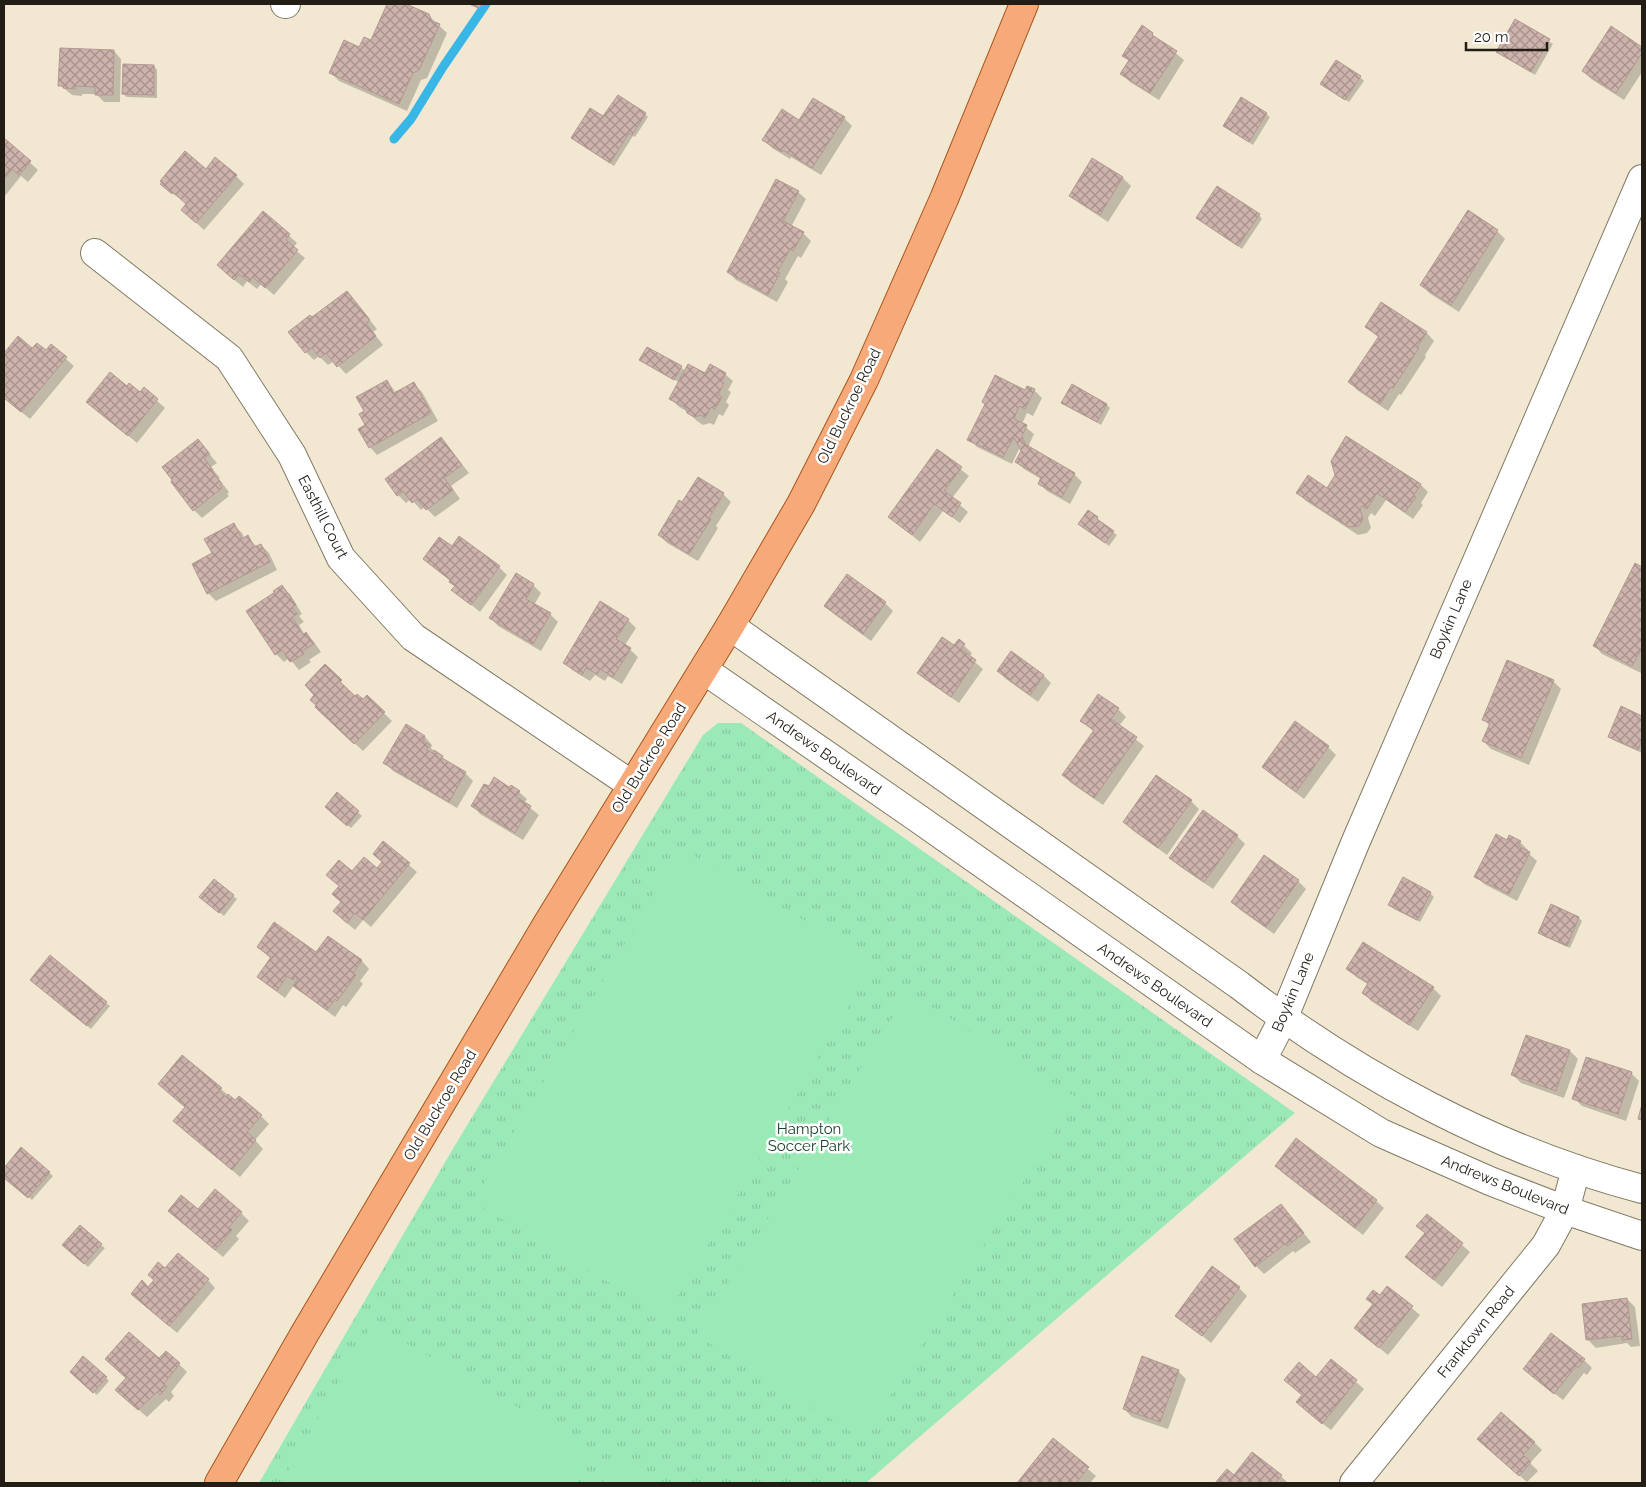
<svg xmlns="http://www.w3.org/2000/svg" width="1646" height="1487" viewBox="0 0 1646 1487" font-family="Raleway,sans-serif">
<style>
.grass{fill:url(#grass-tufts)}
.pitch{fill:#9ce9b8}
.shadow{fill:#0003;fill-rule:evenodd}
.lines{fill:none;stroke-linecap:round;stroke-linejoin:round}
.stream{stroke:#38b6e5;stroke-width:9}
.building{fill:url(#building-cross-hatch);stroke:#b29992}
.minor-casing{stroke:#817965;stroke-width:30}
.major-casing{stroke:#a8551e;stroke-width:30}
.minor{stroke:#fff;stroke-width:28}
.major{stroke:#f6aa7a;stroke-width:28}
.labels{text-anchor:middle;dominant-baseline:central;stroke-width:5;stroke-linejoin:round;paint-order:stroke}
.street-label{font-size:15px;fill:#221e16;stroke:#fff}
.park-label{font-size:15px;fill:#1b442c;stroke:#fff}
</style>
<defs>
<pattern id="grass-tufts" width="24" height="20" patternUnits="userSpaceOnUse" patternTransform="scale(1.25)"><rect width="24" height="20" fill="#9ce9b8"/><path d="M3 7l-1-3M5 7V3M7 7l1-3M15 17l-1-3M17 17v-4M19 17l1-3" fill="none" stroke="#86c79d"/></pattern>
<pattern id="building-cross-hatch" width="8" height="8" patternUnits="userSpaceOnUse" patternTransform="scale(1.25)"><rect width="8" height="8" fill="#cdb3ac"/><path d="M0 0l8 8M0 8l8-8" fill="none" stroke="#a6918b"/></pattern>
</defs>
<rect width="100%" height="100%" fill="#f2e8d2"/>
<polygon class="grass" points="718,723 741,723 1295,1113 866,1483 259,1483 451,1152 703,735"/>
<g class="pitch">
<polygon points="681,848 875,962 666,1316 473,1202"/>
<polygon points="908,992 1076,1097 863,1439 696,1335"/>
<polygon points="372,1324 595,1451 577,1483 281,1483"/>
<polygon points="616,1458 659,1483 602,1483"/>
</g>
<g class="shadow">
<polygon points="389,4 403,4 428,15 447,33 427,78 421,80 407,111 339,81 331,73 360,49 372,41"/>
<polygon points="474,4 487,4 483,11 476,8"/>
<polygon points="1516,21 1553,44 1535,75 1498,52"/>
<polygon points="1611,28 1642,48 1642,72 1624,100 1591,79 1583,71"/>
<polygon points="1152,34 1184,60 1159,100 1130,82 1122,74 1130,62 1124,56"/>
<polygon points="114,51 121,59 120,102 104,102 96,94 82,94 82,96 72,95 60,85"/>
<polygon points="154,66 157,70 157,98 127,97 123,94"/>
<polygon points="1360,77 1364,81 1349,102 1325,87"/>
<polygon points="645,114 648,117 635,137 633,136 614,166 576,141 603,118"/>
<polygon points="1266,114 1270,117 1253,145 1228,129"/>
<polygon points="844,118 852,126 821,175 791,157 790,159 772,148 764,140 800,122"/>
<polygon points="4,139 38,170 28,182 21,176 4,197"/>
<polygon points="1093,160 1123,178 1131,186 1108,222 1079,203 1071,195"/>
<polygon points="206,170 236,176 244,184 204,230 191,218 188,204 170,192"/>
<polygon points="798,192 806,199 791,227 803,233 811,241 801,258 798,256 785,279 788,282 777,302 736,280 728,272"/>
<polygon points="263,212 297,243 293,248 305,258 274,295 261,284 257,289 247,281 243,287 226,273"/>
<polygon points="1259,215 1262,219 1242,249 1197,218"/>
<polygon points="1497,231 1505,239 1459,312 1429,293 1422,285"/>
<polygon points="347,292 377,329 373,332 383,345 346,374 334,361 328,365 319,356 314,360 306,352 313,319"/>
<polygon points="1382,304 1427,333 1434,341 1425,355 1426,357 1401,395 1399,394 1388,411 1357,390 1350,382 1379,338 1366,327"/>
<polygon points="18,338 32,350 46,352 51,346 74,366 30,419 4,398 4,354"/>
<polygon points="641,360 681,367 686,372 705,375 725,374 733,381 728,390 731,392 726,402 729,405 723,416 719,414 714,425 710,423 703,425 697,421 688,412 679,407 671,399 680,383"/>
<path d="M386,381l11,12 17,-9 8,8 16,29 -61,34 -7,-8 -5,-36zM390,389h3l6,9 -3,1z"/>
<polygon points="127,388 141,394 144,389 165,408 137,443 96,409"/>
<polygon points="1034,390 1042,398 1033,416 1027,413 1022,424 1034,434 1029,445 1031,449 1074,474 1082,482 1070,504 1047,491 1039,483 1041,479 1024,469 1016,462 1022,452 1020,447 1012,464 977,447 969,439 1026,392"/>
<polygon points="1063,403 1107,405 1110,408 1101,425"/>
<polygon points="441,438 469,473 451,486 460,499 435,517 425,507 421,510 411,499 406,503 398,495"/>
<polygon points="198,441 217,463 211,467 220,478 219,479 229,492 227,494 229,496 202,518 194,510"/>
<polygon points="937,450 969,476 952,498 968,512 960,523 943,511 920,542 890,517"/>
<polygon points="1420,484 1428,492 1421,503 1423,505 1413,519 1386,500 1375,516 1371,513 1368,518 1371,528 1367,533 1358,535 1306,501 1298,493"/>
<polygon points="723,494 731,502 716,526 718,528 698,561 667,543 659,535 682,504"/>
<polygon points="1097,518 1100,523 1117,535 1109,546 1083,527"/>
<polygon points="234,525 242,533 245,539 248,537 257,547 261,545 269,553 277,570 216,601 208,593 193,564 213,554"/>
<polygon points="459,538 499,567 507,575 480,612 453,590 456,587 451,581 424,559 452,548"/>
<polygon points="1636,565 1642,568 1642,670 1641,673 1602,654 1595,646"/>
<polygon points="847,576 885,603 893,611 871,641 834,614 826,606"/>
<polygon points="533,585 541,593 534,605 550,614 558,622 541,651 498,626 491,618"/>
<polygon points="282,587 290,594 302,614 299,616 304,622 299,625 305,635 306,634 314,642 321,652 309,660 311,662 299,670 289,658 284,662 276,654 248,611 276,592"/>
<polygon points="628,620 636,628 625,645 638,657 622,684 608,676 605,681 595,675 590,681 572,670 564,662"/>
<polygon points="959,641 972,653 969,657 983,669 959,703 926,680 918,672 955,647"/>
<polygon points="325,666 348,689 347,690 355,698 363,701 367,697 392,721 363,751 324,715 316,695"/>
<polygon points="998,671 1043,675 1051,683 1038,702 1006,679"/>
<polygon points="1553,681 1561,689 1529,765 1491,749 1483,741 1490,726 1483,719"/>
<polygon points="1622,708 1642,717 1642,753 1613,740 1610,737"/>
<polygon points="1118,709 1126,717 1119,726 1144,746 1103,805 1071,783 1064,775 1094,732 1081,720"/>
<polygon points="1296,723 1328,747 1336,755 1304,799 1271,774 1263,767"/>
<polygon points="406,726 425,737 432,745 431,748 436,753 450,764 465,773 473,781 457,808 393,771 385,763"/>
<polygon points="510,788 519,792 527,799 524,803 539,815 523,840 480,814 473,806"/>
<polygon points="337,794 362,816 351,828 330,810"/>
<polygon points="1191,801 1199,809 1167,855 1132,830 1125,822"/>
<polygon points="1237,836 1245,844 1213,889 1179,866 1171,858"/>
<polygon points="1508,842 1520,842 1528,850 1527,852 1537,861 1517,901 1484,884 1476,876"/>
<polygon points="384,843 417,872 371,927 363,920 355,930 342,919 340,886 352,873 377,870 383,863"/>
<polygon points="1265,857 1298,881 1306,889 1274,934 1240,910 1232,902"/>
<polygon points="214,881 237,899 224,916 205,901"/>
<polygon points="1430,893 1434,897 1420,922 1394,909 1390,905"/>
<polygon points="1551,906 1579,918 1582,921 1570,948 1543,936 1540,932"/>
<polygon points="328,938 362,961 369,969 360,981 363,984 346,1007 343,1005 335,1017 303,993 294,985 285,998 266,984 258,977 271,959 258,947 316,954"/>
<polygon points="1348,969 1433,988 1441,996 1418,1031 1371,1001 1364,993 1369,985 1356,977"/>
<polygon points="35,983 106,1003 110,1006 91,1029"/>
<polygon points="1526,1036 1570,1051 1578,1059 1564,1098 1521,1083 1513,1075"/>
<polygon points="1631,1073 1639,1081 1626,1121 1582,1106 1574,1098"/>
<polygon points="221,1089 236,1102 261,1116 269,1124 255,1140 263,1149 240,1177 175,1121"/>
<polygon points="21,1149 53,1176 32,1200 4,1176 4,1170"/>
<polygon points="1276,1166 1376,1201 1384,1208 1363,1235 1284,1174"/>
<polygon points="1281,1205 1311,1242 1295,1253 1293,1251 1264,1274 1256,1266"/>
<polygon points="169,1211 241,1213 249,1221 236,1236 239,1239 223,1257"/>
<polygon points="1427,1215 1470,1252 1442,1287 1415,1265 1426,1234 1418,1226"/>
<polygon points="101,1245 105,1248 88,1267 67,1248"/>
<polygon points="165,1270 208,1280 215,1288 177,1333 140,1301 149,1288"/>
<polygon points="1239,1288 1247,1296 1211,1343 1177,1315"/>
<polygon points="1388,1288 1420,1315 1388,1355 1355,1328"/>
<polygon points="1627,1299 1635,1307 1640,1346 1631,1347 1627,1343 1596,1348 1588,1340"/>
<polygon points="160,1360 179,1364 187,1372 171,1392 174,1396 169,1402 166,1399 147,1417 125,1398"/>
<polygon points="1331,1360 1364,1389 1331,1430 1305,1410 1303,1396 1285,1380 1316,1378"/>
<polygon points="1584,1360 1592,1368 1587,1375 1584,1373 1563,1400 1532,1376"/>
<polygon points="1178,1371 1186,1379 1168,1429 1132,1417 1124,1409"/>
<polygon points="75,1376 106,1378 109,1381 97,1395"/>
<polygon points="1054,1440 1096,1476 1090,1483 1018,1483"/>
<polygon points="1534,1442 1542,1450 1530,1463 1538,1471 1527,1482 1487,1447"/>
<polygon points="1227,1470 1234,1477 1281,1476 1288,1483 1216,1483"/>
</g>
<g class="lines">
<polyline class="stream" points="394,139 411,119 443,67 486,4"/>
</g>
<g class="building">
<polygon points="387,4 406,4 429,14 432,21 440,24 419,70 413,73 399,104 329,73 344,40 359,47 364,37 371,40"/>
<polygon points="472,4 482,4 479,8 471,5"/>
<polygon points="1515,19 1550,39 1531,72 1496,52"/>
<polygon points="1142,25 1153,33 1152,35 1177,51 1150,93 1120,74 1129,60 1122,56"/>
<polygon points="1611,26 1642,47 1642,53 1616,93 1582,71"/>
<polygon points="60,48 114,50 113,95 95,95 95,87 75,86 75,89 63,88 63,86 58,86"/>
<polygon points="1336,60 1361,76 1345,100 1320,84"/>
<polygon points="123,64 154,65 154,95 122,94"/>
<polygon points="618,95 646,113 632,135 629,133 610,163 571,138 590,108 603,116"/>
<polygon points="1241,97 1267,113 1249,142 1223,126"/>
<polygon points="813,98 845,117 812,168 783,150 782,152 762,140 782,109 799,120"/>
<polygon points="4,138 31,161 19,175 12,169 4,179"/>
<polygon points="185,151 206,169 215,157 237,175 196,223 181,210 186,204 173,192 172,194 160,184 162,183 160,181"/>
<polygon points="1092,158 1123,177 1100,215 1069,196"/>
<polygon points="776,179 799,191 783,221 804,232 793,251 790,249 778,271 780,273 768,295 727,272"/>
<polygon points="1217,186 1260,214 1238,246 1196,218"/>
<polygon points="1468,210 1498,230 1451,305 1420,285"/>
<polygon points="263,211 290,234 286,240 298,250 265,288 253,277 249,282 239,274 234,280 217,265"/>
<polygon points="347,291 370,320 366,324 376,336 337,367 326,353 320,358 312,348 305,353 288,332 310,315 312,317"/>
<polygon points="1381,302 1427,332 1417,347 1419,348 1393,388 1391,387 1380,404 1348,382 1379,336 1365,327"/>
<polygon points="18,336 32,348 37,343 46,350 51,344 67,357 21,412 4,398 4,353"/>
<polygon points="647,347 682,366 674,380 639,360"/>
<polygon points="688,364 705,373 710,364 726,373 721,382 724,383 718,395 722,397 715,409 711,407 705,418 701,415 694,417 687,413 686,408 669,399"/>
<polygon points="110,372 127,386 129,383 140,392 144,387 158,399 128,436 86,402"/>
<polygon points="995,375 1025,390 1027,386 1035,389 1025,409 1019,406 1014,419 1027,425 1022,436 1025,444 1075,473 1062,497 1038,484 1041,477 1015,462 1021,451 1015,439 1013,438 1003,457 967,440 985,404 982,402"/>
<polygon points="387,380 394,393 414,382 431,413 369,448 358,429 365,425 359,414 364,411 356,397"/>
<polygon points="1072,384 1107,404 1097,422 1061,403"/>
<polygon points="1346,436 1421,484 1414,495 1416,497 1405,512 1377,493 1367,509 1362,506 1360,509 1363,519 1359,526 1349,527 1296,493 1308,475 1327,488 1335,475 1331,461"/>
<polygon points="441,437 462,465 444,478 453,490 426,510 417,499 412,503 403,491 397,496 385,479"/>
<polygon points="198,439 210,454 204,458 213,470 212,471 222,484 220,485 222,488 193,511 171,482 172,480 162,467"/>
<polygon points="937,449 962,467 944,491 961,503 952,517 934,504 912,535 888,517"/>
<polygon points="698,477 724,493 709,518 711,519 689,554 658,535 679,500 682,502"/>
<polygon points="1088,510 1098,517 1097,519 1114,531 1105,543 1078,524"/>
<polygon points="234,523 242,539 248,535 254,547 261,544 270,562 207,594 192,564 212,553 204,539"/>
<polygon points="459,536 500,566 471,605 451,590 455,586 449,582 450,580 423,559 439,537 452,546"/>
<polygon points="1635,563 1642,567 1642,648 1632,666 1593,646"/>
<polygon points="516,573 534,584 526,599 551,613 533,644 489,618"/>
<polygon points="847,574 886,602 863,634 824,606"/>
<polygon points="282,585 296,605 292,607 297,614 292,617 303,635 306,632 314,644 302,651 304,654 290,662 282,650 275,655 246,611 275,592 273,591"/>
<polygon points="600,601 629,619 616,639 631,648 613,677 600,669 597,674 586,668 582,675 563,663"/>
<polygon points="942,637 954,645 959,639 965,644 961,649 976,660 951,697 917,673"/>
<polygon points="1011,651 1044,675 1030,695 997,671"/>
<polygon points="1507,660 1554,680 1521,758 1482,741 1490,723 1482,720"/>
<polygon points="325,664 342,680 340,682 355,696 357,694 363,699 367,695 385,712 354,744 315,707 316,705 310,700 314,695 305,685"/>
<polygon points="1098,694 1119,708 1111,719 1137,737 1094,798 1062,775 1094,730 1080,721"/>
<polygon points="1621,706 1642,716 1642,740 1638,750 1608,737"/>
<polygon points="1295,721 1329,746 1296,792 1262,767"/>
<polygon points="406,724 425,736 423,741 430,745 426,750 433,753 434,750 443,756 442,758 466,772 449,802 383,763"/>
<polygon points="1156,775 1192,800 1158,848 1123,822"/>
<polygon points="494,777 509,787 511,785 520,791 516,797 531,806 515,833 471,806 484,784 489,786"/>
<polygon points="337,792 359,811 347,826 325,807"/>
<polygon points="1203,810 1238,835 1204,882 1169,858"/>
<polygon points="1496,834 1507,840 1509,835 1521,841 1518,846 1530,852 1509,894 1474,877"/>
<polygon points="383,841 410,863 363,920 355,913 347,923 333,911 341,902 332,894 339,886 326,875 339,860 352,871 364,857 377,868 382,862 373,854"/>
<polygon points="1264,855 1299,880 1266,927 1231,902"/>
<polygon points="1403,877 1431,892 1417,920 1388,905"/>
<polygon points="214,879 234,895 219,913 199,897"/>
<polygon points="1551,904 1579,917 1567,946 1538,933"/>
<polygon points="274,922 316,952 328,936 362,960 353,973 356,975 337,1001 335,999 327,1010 293,986 298,979 295,976 293,980 287,976 277,991 257,977 271,957 257,947"/>
<polygon points="1363,942 1434,987 1409,1025 1362,993 1368,983 1346,969"/>
<polygon points="50,955 107,1002 87,1026 30,980"/>
<polygon points="1526,1035 1570,1050 1556,1091 1511,1075"/>
<polygon points="182,1055 222,1088 219,1091 226,1097 228,1094 235,1100 239,1096 262,1115 247,1132 256,1140 232,1170 173,1121 185,1107 158,1084"/>
<polygon points="1586,1057 1632,1072 1618,1114 1572,1099"/>
<polygon points="1642,1104 1642,1120 1638,1119"/>
<polygon points="1296,1138 1377,1200 1355,1228 1275,1166"/>
<polygon points="21,1147 50,1172 28,1198 4,1178 4,1168"/>
<polygon points="215,1189 242,1212 229,1227 232,1230 215,1250 168,1211 181,1195 198,1209"/>
<polygon points="1281,1204 1304,1233 1287,1246 1285,1244 1255,1267 1234,1239"/>
<polygon points="1427,1214 1463,1243 1434,1280 1405,1257 1425,1233 1416,1226"/>
<polygon points="80,1225 102,1244 84,1264 62,1245"/>
<polygon points="178,1253 209,1279 169,1326 131,1294 142,1280 148,1287 154,1280 148,1275 158,1262 165,1268"/>
<polygon points="1212,1266 1240,1287 1202,1336 1175,1316"/>
<polygon points="1387,1286 1413,1306 1379,1348 1354,1328 1373,1304 1366,1299 1373,1290 1380,1295"/>
<polygon points="1627,1298 1632,1339 1622,1340 1622,1336 1586,1340 1582,1304"/>
<polygon points="129,1332 159,1358 166,1351 180,1363 164,1384 167,1387 160,1395 157,1392 138,1410 115,1390 126,1378 105,1359"/>
<polygon points="1551,1333 1585,1359 1578,1368 1576,1366 1554,1394 1523,1369"/>
<polygon points="83,1356 107,1377 93,1393 70,1372"/>
<polygon points="1142,1356 1179,1370 1160,1422 1123,1409"/>
<polygon points="1331,1359 1357,1380 1322,1424 1296,1402 1302,1395 1284,1380 1299,1362 1316,1377"/>
<polygon points="1501,1412 1535,1442 1523,1455 1531,1462 1519,1476 1477,1439"/>
<polygon points="1053,1438 1089,1467 1076,1483 1017,1483"/>
<polygon points="1252,1452 1282,1475 1275,1483 1215,1483 1227,1469 1234,1475"/>
</g>
<g class="lines">
<g class="minor-casing">
<g id="minor">
<polyline points="285,4 286,4"/>
<polyline points="95,253 229,358 292,455 341,558 413,637 632,785"/>
<path d="M730,626l509,359c119,91 258,166 403,204"/>
<polyline points="704,670 916,817 1262,1060 1381,1133 1490,1181 1565,1210 1642,1236"/>
<polyline points="1262,1060 1283,1019 1356,841 1642,179"/>
<polyline points="1354,1483 1546,1245 1565,1210 1576,1169"/>
</g>
</g>
<g class="major-casing">
<polyline id="major" points="219,1483 305,1333 546,926 730,626 801,504 864,380 944,199 1024,4"/>
</g>
<use href="#minor" class="minor"/>
<use href="#major" class="major"/>
</g>
<g class="labels">
<g class="street-label">
<text transform="translate(849 406) rotate(-64)">Old Buckroe Road</text>
<text transform="translate(323 517) rotate(63)">Easthill Court</text>
<text transform="translate(1451 619) rotate(-67)">Boykin Lane</text>
<text transform="translate(824 753) rotate(35)">Andrews Boulevard</text>
<text transform="translate(649 758) rotate(-58)">Old Buckroe Road</text>
<text transform="translate(1155 985) rotate(35)">Andrews Boulevard</text>
<text transform="translate(1293 992) rotate(-67)">Boykin Lane</text>
<text transform="translate(440 1105) rotate(-59)">Old Buckroe Road</text>
<text transform="translate(1505 1185) rotate(22)">Andrews Boulevard</text>
<text transform="translate(1476 1332) rotate(-51)">Franktown Road</text>
</g>
<g class="park-label">
<text x="809" y="1129">Hampton<tspan x="809" dy="17">Soccer Park</tspan></text>
</g>
</g>
<rect width="1646" height="1487" fill="none" stroke="#221e16" stroke-width="10"/>
<path d="M1466 42v8h81v-8" fill="none" stroke="#221e16" stroke-width="2.5"/>
<text x="1474" y="42" font-size="15" fill="#221e16" stroke="#ffffff" stroke-width="4" paint-order="stroke">20 m</text>
</svg>
